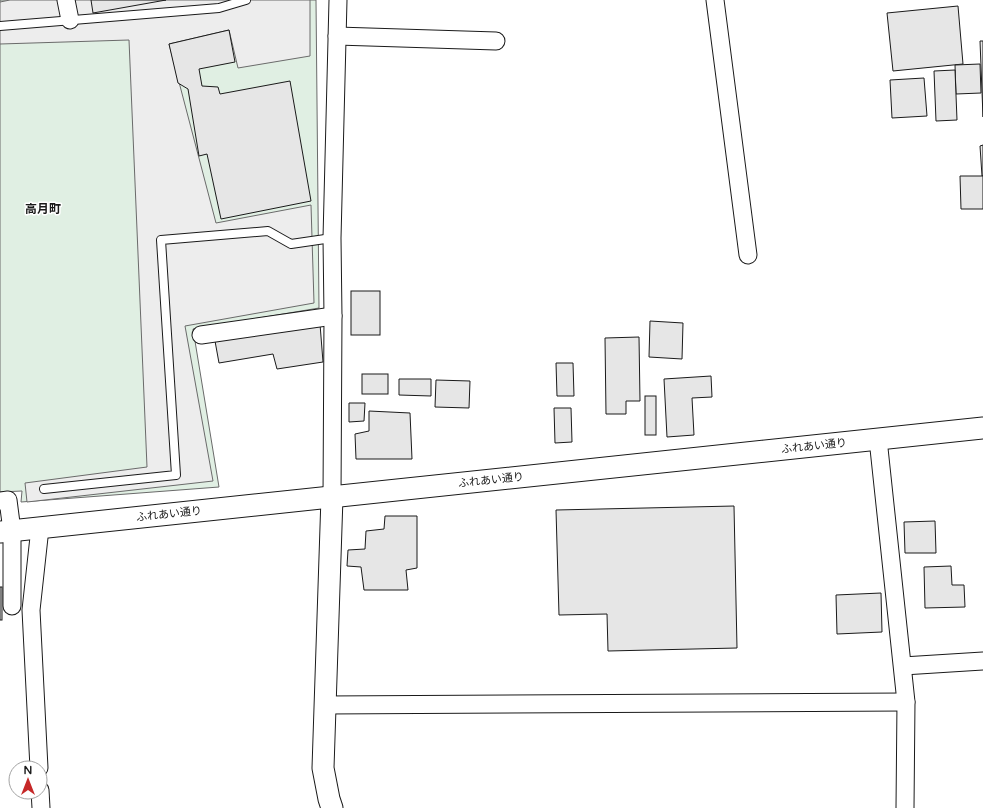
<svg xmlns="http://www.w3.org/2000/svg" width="983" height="808" viewBox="0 0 983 808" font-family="'Varela Round','Noto Sans JP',sans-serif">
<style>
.green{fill:#e0efe3;stroke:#6a6a6a}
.parking{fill:#ededed;stroke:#6a6a6a}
.building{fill:#e6e6e6;stroke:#1a1a1a}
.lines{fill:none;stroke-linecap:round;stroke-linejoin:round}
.service-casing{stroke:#1a1a1a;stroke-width:10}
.minor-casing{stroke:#1a1a1a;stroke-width:19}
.tertiary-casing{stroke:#1a1a1a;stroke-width:23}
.service{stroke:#fff;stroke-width:8}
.minor{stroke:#fff;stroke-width:17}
.tertiary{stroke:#fff;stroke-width:21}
.labels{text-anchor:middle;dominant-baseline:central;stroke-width:3;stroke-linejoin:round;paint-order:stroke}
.street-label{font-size:11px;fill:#1a1a1a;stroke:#fff}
.neighbourhood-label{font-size:12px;font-weight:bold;fill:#1a1a1a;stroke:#fff}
</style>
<rect width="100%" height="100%" fill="#fff"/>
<polygon class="green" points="0,0 316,0 319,308 193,329 219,487 21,502 22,491 0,492"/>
<polygon class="parking" points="10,0 310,0 310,56 238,68 229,30 169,44 216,223 311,205 314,303 185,326 213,481 27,502 25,483 147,467 129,40 0,44 0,2"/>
<g class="building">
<polygon points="91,0 166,0 93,13"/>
<polygon points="958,6 963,64 893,71 887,13"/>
<polygon points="229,30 235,62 199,69 202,86 218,87 220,94 290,81 311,201 221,219 207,154 199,156 188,89 178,83 169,44"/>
<polygon points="980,41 983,41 983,117"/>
<polygon points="980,64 981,93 956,94 955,65"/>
<polygon points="955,70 957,120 936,121 934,71"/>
<polygon points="924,78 927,116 892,118 890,80"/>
<polygon points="983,145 983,176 982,176 980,146"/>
<polygon points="960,176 983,176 983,209 961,209"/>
<rect x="351" y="291" width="29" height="44"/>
<polygon points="650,321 683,323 682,359 649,357"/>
<polygon points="320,324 323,362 277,369 273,354 219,363 215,341"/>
<polygon points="639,337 640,401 626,401 626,414 606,414 605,338"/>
<polygon points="556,363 573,363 574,396 557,396"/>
<rect x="362" y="374" width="26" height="20"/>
<polygon points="711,376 712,397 692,398 694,435 667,437 664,379"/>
<polygon points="399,379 431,379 431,396 399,395"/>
<polygon points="436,380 470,381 469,408 435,407"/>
<rect x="645" y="396" width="11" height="39"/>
<polygon points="349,403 365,403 364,421 349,422"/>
<polygon points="554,408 571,408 572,442 555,443"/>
<polygon points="369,411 410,413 412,459 356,459 355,434 369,431"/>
<polygon points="734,506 737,648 608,651 607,614 559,615 556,510"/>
<polygon points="385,516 417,516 417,568 406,570 408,590 364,590 361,567 347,566 348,550 365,549 366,531 384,529"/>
<polygon points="935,521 936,553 905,553 904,522"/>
<polygon points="951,566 952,585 964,585 965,607 925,608 924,567"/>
<rect x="0" y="587" width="2" height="33"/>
<polygon points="881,593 882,632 837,634 836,595"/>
</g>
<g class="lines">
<g class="service-casing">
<g id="service">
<polyline points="0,26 219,8 246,0"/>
<polyline points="44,489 176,475 161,240 268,231 291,244 332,238"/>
</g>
</g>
<g class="minor-casing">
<g id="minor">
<polyline points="66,0 70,20"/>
<polyline points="715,0 748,255"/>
<polyline points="337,36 496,41"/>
<polyline points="201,335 333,316"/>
<polyline points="878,439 906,702 905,808"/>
<polyline points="332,497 333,316 332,238 338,0"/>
<polyline points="0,501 8,500 12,531 12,606"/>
<polyline points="903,666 983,661"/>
<polyline points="325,705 906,702"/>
<polyline points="39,768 31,610 40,528"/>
<polyline points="40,790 41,808"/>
</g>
</g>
<g class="tertiary-casing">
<g id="tertiary">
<polyline points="332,497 323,768 329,799 332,808"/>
<polyline points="0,532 983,428"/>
</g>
</g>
<use href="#service" class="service"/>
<use href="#minor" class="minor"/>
<use href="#tertiary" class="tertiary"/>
</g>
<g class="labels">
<g class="street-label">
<text transform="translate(814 446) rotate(-6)">ふれあい通り</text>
<text transform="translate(491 480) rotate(-6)">ふれあい通り</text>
<text transform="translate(169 514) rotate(-6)">ふれあい通り</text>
</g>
<g class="neighbourhood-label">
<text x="43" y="209">高月町</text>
</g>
</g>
<g transform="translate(28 780)"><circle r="19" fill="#ffffff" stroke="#a3a3a3"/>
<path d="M0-3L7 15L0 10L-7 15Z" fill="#c62828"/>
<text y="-6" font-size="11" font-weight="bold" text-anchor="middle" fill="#1a1a1a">N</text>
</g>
</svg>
